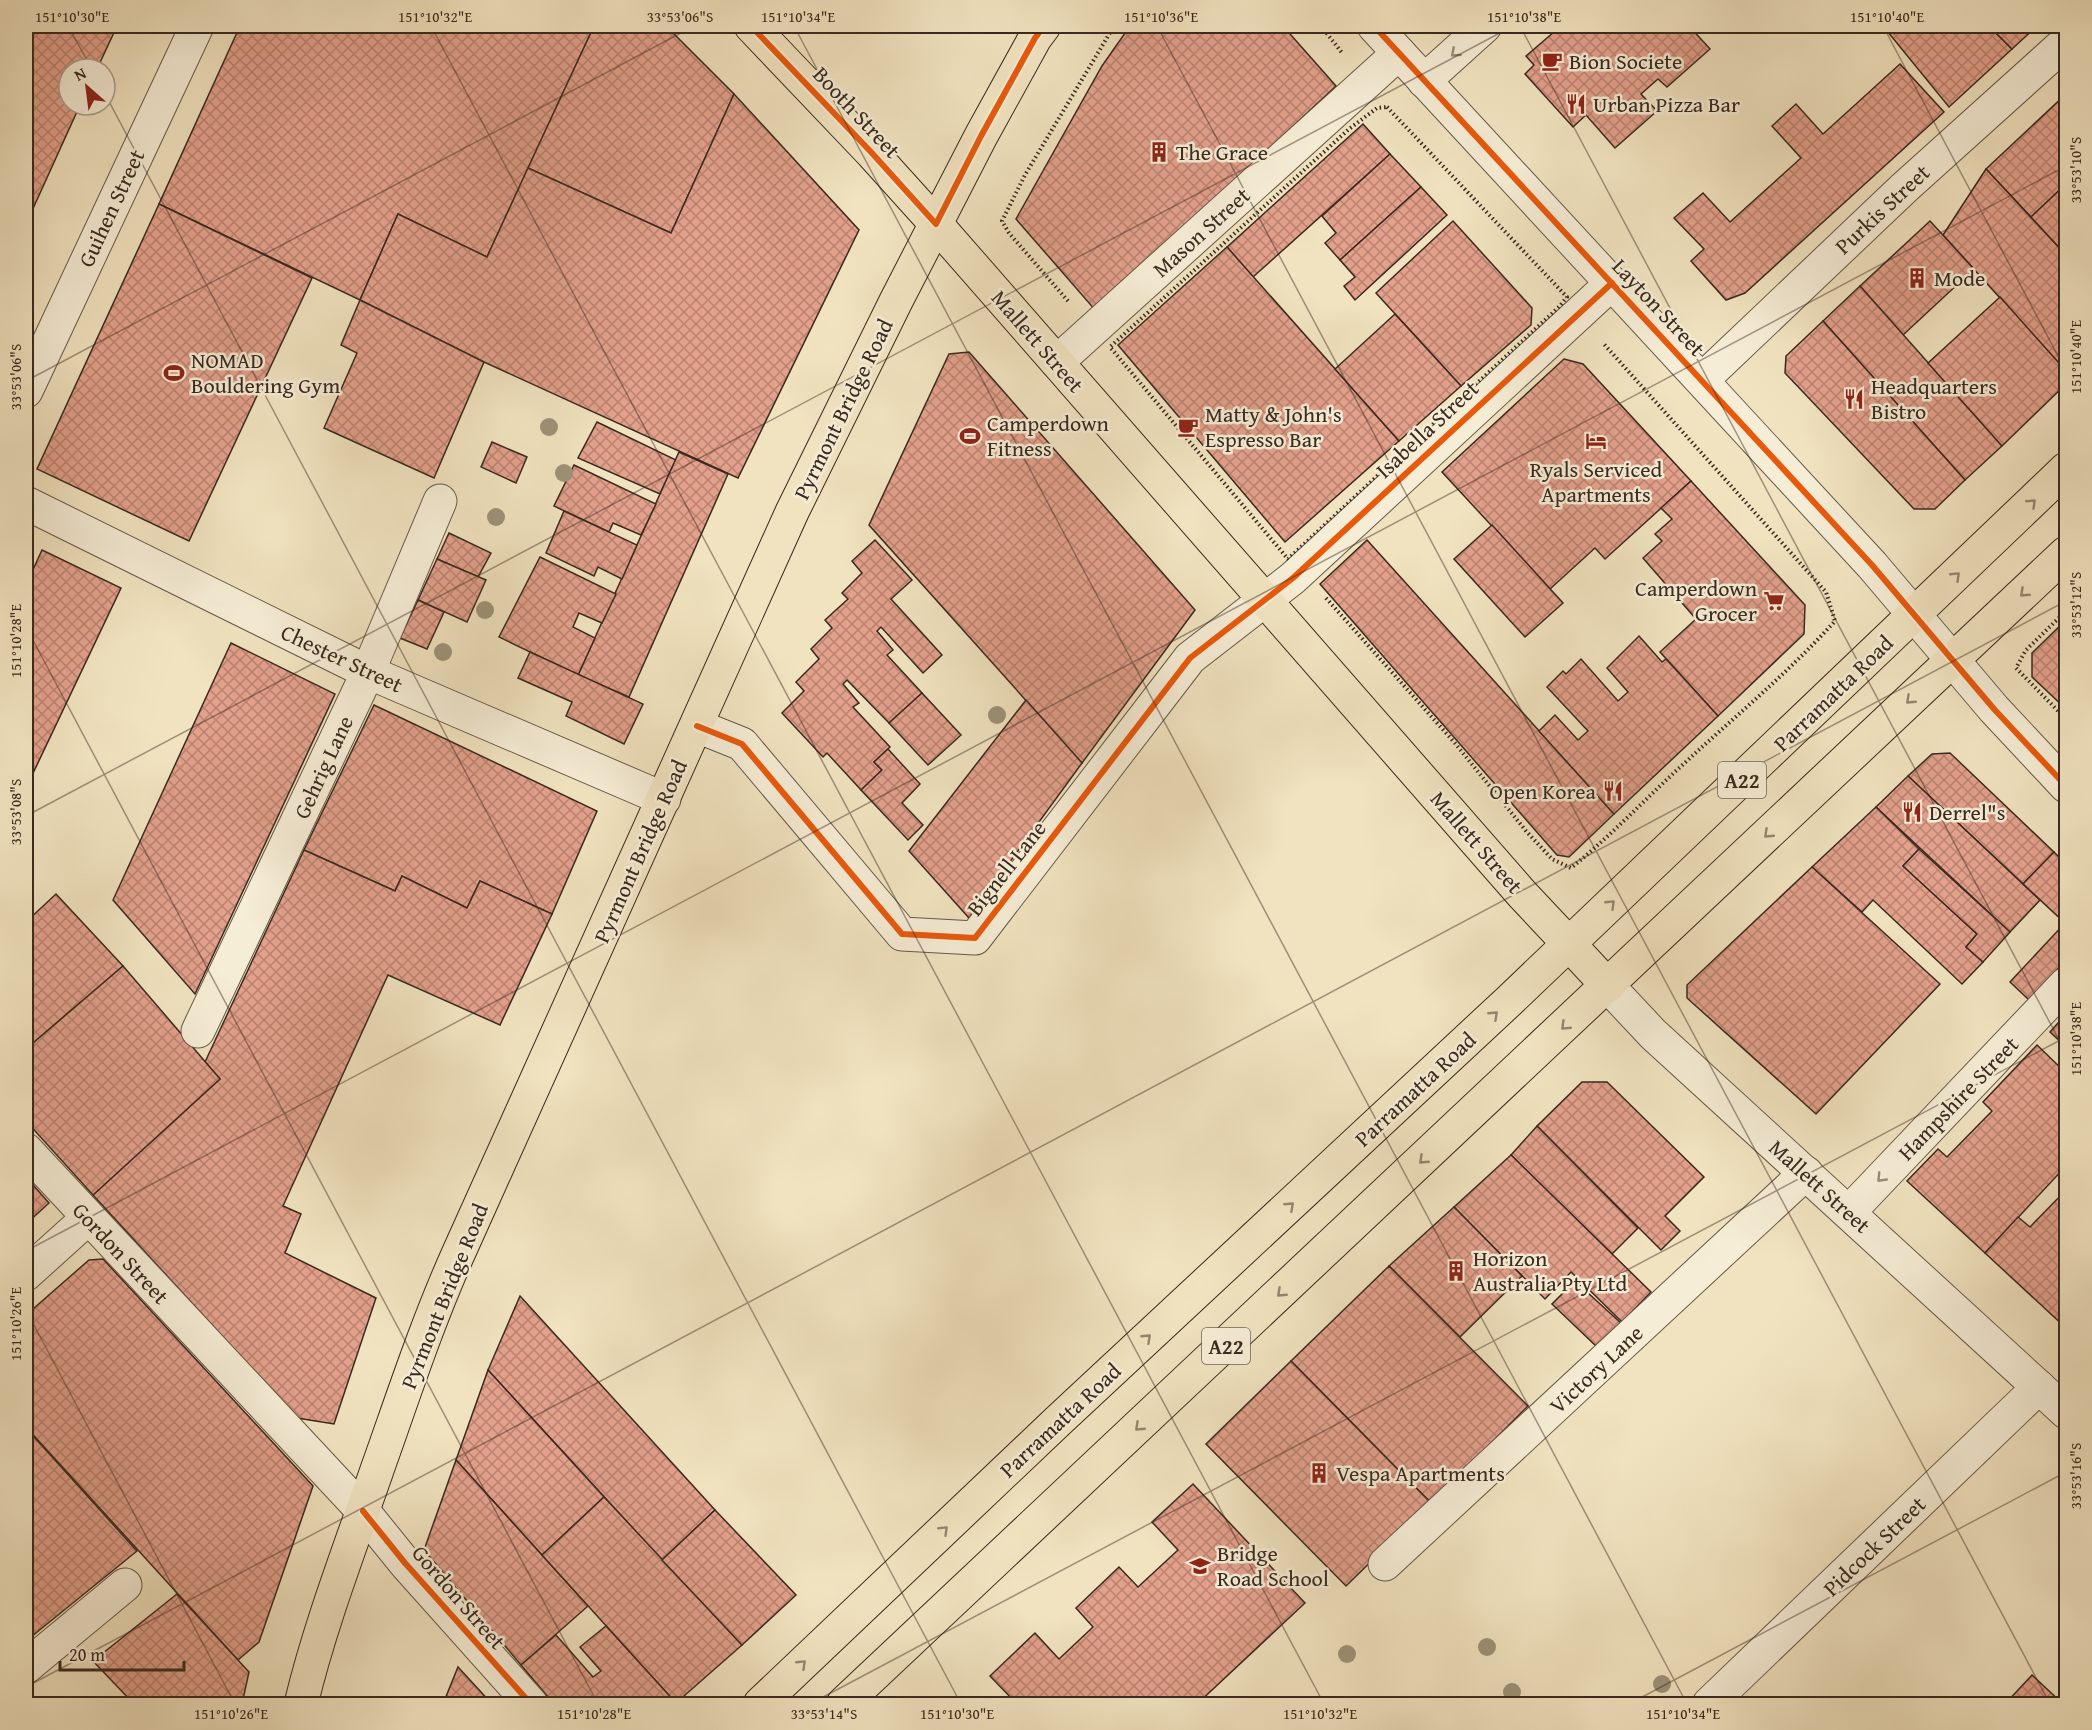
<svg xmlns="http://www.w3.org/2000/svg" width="2092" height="1730" viewBox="0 0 2092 1730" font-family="'Gentium Book Plus',serif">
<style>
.building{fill:url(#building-cross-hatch);stroke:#39291f;stroke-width:1.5}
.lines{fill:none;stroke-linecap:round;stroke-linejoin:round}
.minor-casing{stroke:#675847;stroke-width:35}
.major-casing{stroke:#39291f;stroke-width:35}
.highway-casing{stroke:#39291f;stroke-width:35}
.path{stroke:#39291f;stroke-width:4;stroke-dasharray:1.5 3;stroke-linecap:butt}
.minor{stroke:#f6edd6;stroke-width:33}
.major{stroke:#f1e3c0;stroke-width:33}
.highway{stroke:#f1e3c0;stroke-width:33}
.cycleway-casing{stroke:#f6edd6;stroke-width:10}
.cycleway{stroke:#e8590c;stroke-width:6}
.tree{fill:#9d9278}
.oneway{stroke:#988b7a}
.oneway2{stroke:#958670}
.ticks{fill:none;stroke:#39291f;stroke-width:1.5;stroke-opacity:0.45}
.labels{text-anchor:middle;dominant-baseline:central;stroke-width:5;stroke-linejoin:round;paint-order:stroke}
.shield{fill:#f6edd6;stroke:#726456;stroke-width:1.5}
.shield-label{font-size:21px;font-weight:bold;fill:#39291f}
.poi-label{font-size:22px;fill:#39291f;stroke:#f6edd6;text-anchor:start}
.street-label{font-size:22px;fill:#39291f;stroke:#f6edd6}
.neatline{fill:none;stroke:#39291f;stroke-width:2}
.ticks-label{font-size:15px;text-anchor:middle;fill:#39291f}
</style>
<defs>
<pattern id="building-cross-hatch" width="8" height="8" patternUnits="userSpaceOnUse" patternTransform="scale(1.5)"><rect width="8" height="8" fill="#e3a08b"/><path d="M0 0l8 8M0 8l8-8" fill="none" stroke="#b98271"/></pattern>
</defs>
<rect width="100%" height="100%" fill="#f1e3c0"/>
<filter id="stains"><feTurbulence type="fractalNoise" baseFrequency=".00333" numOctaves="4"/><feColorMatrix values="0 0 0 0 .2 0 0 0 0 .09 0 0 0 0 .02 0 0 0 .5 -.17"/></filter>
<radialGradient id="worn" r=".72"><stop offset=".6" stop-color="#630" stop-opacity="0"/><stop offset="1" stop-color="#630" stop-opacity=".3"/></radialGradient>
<g class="building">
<polygon points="26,26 117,26 97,69 69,69 69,105 80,105 26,224"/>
<polygon points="240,26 594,26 487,257 398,214 360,300 159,204"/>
<polygon points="594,26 666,26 734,94 671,233 528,168"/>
<polygon points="1130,26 1283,26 1336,86 1096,311 1016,219 1102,66"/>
<polygon points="1561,26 1689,26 1710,49 1667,87 1658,79 1641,94 1657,111 1615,148 1586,115 1573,127 1525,74 1534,65 1526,56"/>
<polygon points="1883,26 1989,26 2012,49 1949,107"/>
<polygon points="1989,26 2037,26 2012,49"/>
<polygon points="1900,64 1944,112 1745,293 1726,300 1691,261 1704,249 1674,218 1703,193 1730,222 1801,158 1772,126 1796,104 1823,134"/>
<polygon points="734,94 859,230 738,478 484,362 360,300 398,214 487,257 528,168 671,233"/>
<polygon points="2066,94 2066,184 2031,217 1986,169"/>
<polygon points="1363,124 1390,154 1253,277 1227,247"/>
<polygon points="1390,154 1421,187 1340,260 1325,243 1336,233 1322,216"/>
<polygon points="1986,169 2066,255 2066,371 1943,235"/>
<polygon points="2066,184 2066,255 2031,217"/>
<polygon points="1421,187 1447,215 1355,300 1344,286 1355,277 1340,260"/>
<polygon points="159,204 312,278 189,541 37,469"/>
<polygon points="1453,221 1532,308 1531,325 1461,386 1376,293"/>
<polygon points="1930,221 1974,269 1903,335 1860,286"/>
<polygon points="1227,247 1399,441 1285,542 1118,345"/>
<polygon points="1860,286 2002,446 1965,480 1823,321"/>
<polygon points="2000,297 2066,371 2066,384 2002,446 1928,363"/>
<polygon points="360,300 484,362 434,478 324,428 357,353 341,345"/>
<polygon points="1395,314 1461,386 1399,441 1335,369"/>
<polygon points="1823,321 1965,480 1935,509 1914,509 1785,373 1786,356"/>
<polygon points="969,352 1195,610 1082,763 869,525 949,354"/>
<polygon points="1564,359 1583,364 1691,481 1605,559 1595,548 1550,589 1442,472"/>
<polygon points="597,422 676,460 660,494 578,458"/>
<polygon points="492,442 527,457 516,483 481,467"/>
<polygon points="679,452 728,474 629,697 578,675"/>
<polygon points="574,465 656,504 641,535 613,523 609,532 554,506"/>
<polygon points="1691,481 1805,605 1804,634 1718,716 1660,652 1696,619 1643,558 1662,541 1655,534 1672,519 1661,508"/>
<polygon points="564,511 637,545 622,579 598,567 594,576 546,553"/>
<polygon points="1492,525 1563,603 1525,637 1454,559"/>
<polygon points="449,533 491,553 478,577 437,559"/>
<polygon points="875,540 912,580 891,599 942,655 923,673 881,627 877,631 893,650 887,655 922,693 889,723 847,680 843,684 859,703 853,707 890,747 874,762 882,770 861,790 827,753 823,757 782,713 804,691 796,682 819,659 811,649 832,628 825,620 848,599 842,593 862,573 852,561"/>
<polygon points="1367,540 1614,814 1569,857 1557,855 1320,584"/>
<polygon points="42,550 121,588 26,788 26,585"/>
<polygon points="540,557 616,594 602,623 579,613 573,627 595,638 578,675 499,637"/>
<polygon points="437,559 486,580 467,622 418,600"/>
<polygon points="418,600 444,612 427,649 400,638"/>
<polygon points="2066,620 2066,709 2032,677 2032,653"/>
<polygon points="1639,636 1662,662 1666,659 1718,716 1614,814 1539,731 1555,715 1578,740 1588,731 1547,687 1563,671 1566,674 1581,659 1618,701 1628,692 1607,668"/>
<polygon points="231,643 335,694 195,994 113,900"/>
<polygon points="530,652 643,704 624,744 566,716 572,702 518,678"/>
<polygon points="922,693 961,735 928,765 889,723"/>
<polygon points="1026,700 1082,763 969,918 909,851"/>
<polygon points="374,705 597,811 552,914 480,881 467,908 402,876 395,891 304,850"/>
<polygon points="888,749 920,784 902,803 923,825 908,840 861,790 882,770 874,762"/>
<polygon points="1950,753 2054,852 2023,884 1908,776 1932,754"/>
<polygon points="1908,776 2040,900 2010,932 1876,807"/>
<polygon points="1876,807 1919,849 1903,866 1977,934 1966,947 1983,962 1962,984 1873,900 1862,912 1812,867"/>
<polygon points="1919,849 2010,932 1983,962 1966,947 1977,934 1903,866"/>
<polygon points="304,850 395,891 402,876 467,908 480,881 552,914 500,1025 388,975 283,1206 301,1214 285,1253 376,1298 334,1424 297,1418 93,1195 220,1079 205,1062"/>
<polygon points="2054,852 2066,864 2066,924 2023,884"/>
<polygon points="1812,867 1940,984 1816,1114 1687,998 1687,985"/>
<polygon points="56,894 123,966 26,1049 26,922"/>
<polygon points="2065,923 2066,960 2029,1000 2010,982"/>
<polygon points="123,966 220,1079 93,1195 26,1121 26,1049"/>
<polygon points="2066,1014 2066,1047 2050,1032"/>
<polygon points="2037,1045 2066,1073 2066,1166 1985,1253 1907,1181 1938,1149 1947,1157 1992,1111 1983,1102"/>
<polygon points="1582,1082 1607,1082 1704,1177 1665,1216 1680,1231 1661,1250 1537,1126"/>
<polygon points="1537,1126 1638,1228 1612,1254 1511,1155"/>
<polygon points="1511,1155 1651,1292 1622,1322 1571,1272 1545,1299 1454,1207"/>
<polygon points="26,1177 49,1203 26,1224"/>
<polygon points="2066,1190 2066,1328 1985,1253 2018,1217 2030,1227"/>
<polygon points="1454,1207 1522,1276 1460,1337 1389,1266"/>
<polygon points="103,1259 313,1486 259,1642 238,1660 26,1427 26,1315 89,1260"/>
<polygon points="1389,1266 1528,1406 1431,1503 1291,1361"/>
<polygon points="1575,1281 1622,1324 1597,1347 1552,1304"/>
<polygon points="520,1296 715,1510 662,1560 488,1370"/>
<polygon points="1291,1361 1431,1503 1346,1586 1206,1444"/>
<polygon points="488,1370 604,1497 542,1555 456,1460"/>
<polygon points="26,1428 137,1551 26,1641"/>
<polygon points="456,1460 588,1606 521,1665 424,1550"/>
<polygon points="1193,1484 1305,1603 1197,1704 1017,1704 990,1676 1035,1633 1059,1659 1093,1627 1076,1608 1119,1567 1138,1587 1178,1550 1152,1522"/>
<polygon points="604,1497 742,1645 676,1703 542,1555"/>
<polygon points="715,1510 796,1595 742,1645 662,1560"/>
<polygon points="177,1594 249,1672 242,1704 134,1704 93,1661"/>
<polygon points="606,1626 676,1703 674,1704 554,1704 521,1665 556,1635 593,1677 601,1671 580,1647"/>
<polygon points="458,1667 492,1704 443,1704"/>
<polygon points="2032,1675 2063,1704 2005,1704"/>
</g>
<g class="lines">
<g class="minor-casing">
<g id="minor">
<polyline points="1374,26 1872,565 1994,709 2066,786"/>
<polyline points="1424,81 1485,26"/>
<polyline points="1057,362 1399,53"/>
<polyline points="1702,380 1904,188 2066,42"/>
<polyline points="26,391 197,26"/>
<polyline points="26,503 368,672 664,799"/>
<polyline points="697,726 742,744 902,934 975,938 1190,658 1293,578 1612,283"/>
<polyline points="1608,986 1653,1034 2066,1412"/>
<polyline points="198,1031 368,672 440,501"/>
<polyline points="26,1150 363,1511 405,1563 531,1704"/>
<polyline points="1849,1212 2066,984"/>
<polyline points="26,1274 88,1218"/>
<polyline points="1385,1564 1806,1173"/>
<polyline points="26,1667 125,1585"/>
<polyline points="1709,1704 2039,1387"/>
</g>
</g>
<g class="major-casing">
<g id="major">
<polyline points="751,26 871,152 936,224 1522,894 1569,944"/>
<path d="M301,1704c19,-79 49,-156 76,-234 26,-73 50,-147 82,-218l333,-740 104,-211 85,-165 54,-98 9,-12"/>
</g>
</g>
<g class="highway-casing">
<g id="highway">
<polyline points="1569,944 1608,986"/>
<polyline points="760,1704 1058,1421 1510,1000 2066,469"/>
<polyline points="843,1704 2066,553"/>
</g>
</g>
<g class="path">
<polyline points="1321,26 1343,54"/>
<polygon points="1387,107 1567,297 1559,307 1288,559 1110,347 1349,129 1377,108"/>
<polyline points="1068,301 1009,233 1002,221 1025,175 1114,26"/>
<path d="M1326,598l128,144 72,89 26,28 19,9c42,-34 78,-73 118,-109 49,-45 101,-88 146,-138l-9,-29 -223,-249"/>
<polyline points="2066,611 2026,650 2016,668 2066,719"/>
</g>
<use href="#minor" class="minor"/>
<use href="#major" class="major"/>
<use href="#highway" class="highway"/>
<g class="cycleway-casing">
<g id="cycleway">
<polyline points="751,26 871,152 936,224 981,136 1035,38 1044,26"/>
<polyline points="1374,26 1872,565 1994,709 2066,786"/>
<polyline points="697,726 742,744 902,934 975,938 1190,658 1293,578 1612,283"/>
<polyline points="363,1511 405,1563 531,1704"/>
</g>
</g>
<use href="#cycleway" class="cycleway"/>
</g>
<g class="tree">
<circle cx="549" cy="427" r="9"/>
<circle cx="564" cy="473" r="9"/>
<circle cx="496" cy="517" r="9"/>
<circle cx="485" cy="610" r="9"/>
<circle cx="443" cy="652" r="9"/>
<circle cx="997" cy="715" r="9"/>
<circle cx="1487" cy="1647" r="9"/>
<circle cx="1347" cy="1654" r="9"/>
<circle cx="1662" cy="1684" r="9"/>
<circle cx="1512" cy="1692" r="9"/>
</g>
<defs><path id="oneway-chevron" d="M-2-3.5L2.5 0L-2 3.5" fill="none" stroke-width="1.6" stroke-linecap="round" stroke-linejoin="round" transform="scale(1.5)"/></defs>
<g class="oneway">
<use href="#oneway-chevron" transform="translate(1455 53) rotate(138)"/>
<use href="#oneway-chevron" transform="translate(1881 1178) rotate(134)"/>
</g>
<g class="oneway2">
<use href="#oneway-chevron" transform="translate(2032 503) rotate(-44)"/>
<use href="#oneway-chevron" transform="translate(1956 576) rotate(-44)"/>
<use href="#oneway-chevron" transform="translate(2024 593) rotate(137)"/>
<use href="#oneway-chevron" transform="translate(1910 700) rotate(137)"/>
<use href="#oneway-chevron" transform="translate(1768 834) rotate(137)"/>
<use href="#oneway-chevron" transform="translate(1611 904) rotate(-44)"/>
<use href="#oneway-chevron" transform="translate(1494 1015) rotate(-43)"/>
<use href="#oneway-chevron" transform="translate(1565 1026) rotate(136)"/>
<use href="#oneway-chevron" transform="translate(1423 1160) rotate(137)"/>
<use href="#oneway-chevron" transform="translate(1290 1206) rotate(-43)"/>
<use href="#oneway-chevron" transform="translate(1281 1293) rotate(137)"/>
<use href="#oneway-chevron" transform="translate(1147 1338) rotate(-43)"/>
<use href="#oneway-chevron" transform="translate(1139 1427) rotate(137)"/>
<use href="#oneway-chevron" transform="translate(944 1530) rotate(-44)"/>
<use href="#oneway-chevron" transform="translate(802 1664) rotate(-44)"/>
</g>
<path class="ticks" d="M68,26l24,43M431,26l893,1678M794,26l893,1678M1157,26l893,1678M1520,26l546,1027M1883,26l183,345M105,94l856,1610M26,381l668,-355M26,627l572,1077M26,816l1487,-790M26,1251l2040,-1085M26,1310l209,394M26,1687l2040,-1086M810,1704l1256,-667M1629,1704l437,-232"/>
<defs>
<g id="cafe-bare" transform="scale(1.62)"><path d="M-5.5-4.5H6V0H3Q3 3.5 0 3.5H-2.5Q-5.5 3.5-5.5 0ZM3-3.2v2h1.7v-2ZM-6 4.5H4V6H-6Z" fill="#8f2418" stroke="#f6edd6" stroke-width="2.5" paint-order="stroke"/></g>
<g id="restaurant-bare" transform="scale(1.62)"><path d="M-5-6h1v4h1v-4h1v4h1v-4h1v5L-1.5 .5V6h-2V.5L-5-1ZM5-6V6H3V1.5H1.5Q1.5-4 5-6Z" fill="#8f2418" stroke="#f6edd6" stroke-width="2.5" paint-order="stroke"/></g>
<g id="building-bare" transform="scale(1.62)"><path d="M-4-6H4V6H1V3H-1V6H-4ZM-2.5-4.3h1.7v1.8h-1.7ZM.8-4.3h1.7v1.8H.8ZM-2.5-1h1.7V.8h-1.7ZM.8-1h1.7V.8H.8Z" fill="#8f2418" stroke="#f6edd6" stroke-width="2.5" paint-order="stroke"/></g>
<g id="stadium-bare" transform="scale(1.62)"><path d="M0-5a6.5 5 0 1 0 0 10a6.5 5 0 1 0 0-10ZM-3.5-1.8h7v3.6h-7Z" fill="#8f2418" stroke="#f6edd6" stroke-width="2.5" paint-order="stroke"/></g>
<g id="hotel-bare" transform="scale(1.62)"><path d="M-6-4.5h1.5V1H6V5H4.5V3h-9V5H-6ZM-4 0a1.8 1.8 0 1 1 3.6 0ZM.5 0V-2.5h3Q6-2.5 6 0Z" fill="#8f2418" stroke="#f6edd6" stroke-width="2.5" paint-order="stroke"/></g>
<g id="supermarket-bare" transform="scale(1.62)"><path d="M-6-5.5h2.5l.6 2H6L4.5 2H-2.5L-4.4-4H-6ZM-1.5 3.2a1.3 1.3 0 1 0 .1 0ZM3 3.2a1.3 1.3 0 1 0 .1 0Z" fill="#8f2418" stroke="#f6edd6" stroke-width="2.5" paint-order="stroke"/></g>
<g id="school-bare" transform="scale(1.62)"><path d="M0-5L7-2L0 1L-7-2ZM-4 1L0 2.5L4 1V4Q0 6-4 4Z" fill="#8f2418" stroke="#f6edd6" stroke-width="2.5" paint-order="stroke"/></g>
</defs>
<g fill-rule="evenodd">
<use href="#cafe-bare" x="1552" y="61"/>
<use href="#restaurant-bare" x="1576" y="104"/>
<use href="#building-bare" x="1159" y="152"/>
<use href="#building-bare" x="1917" y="278"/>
<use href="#stadium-bare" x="174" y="373"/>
<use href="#restaurant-bare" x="1854" y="399"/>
<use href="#cafe-bare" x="1188" y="427"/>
<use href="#stadium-bare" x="970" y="436"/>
<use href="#hotel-bare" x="1596" y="441"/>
<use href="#supermarket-bare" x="1774" y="601"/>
<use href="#restaurant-bare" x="1613" y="791"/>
<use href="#restaurant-bare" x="1912" y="812"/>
<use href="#building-bare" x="1456" y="1271"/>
<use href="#building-bare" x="1319" y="1473"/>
<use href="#school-bare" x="1200" y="1566"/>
</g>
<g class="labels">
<g class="shield">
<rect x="1718" y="762" width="48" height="36" rx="4.5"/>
<rect x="1202" y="1328" width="48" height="36" rx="4.5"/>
</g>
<g class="shield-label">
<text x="1742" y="780">A22</text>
<text x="1226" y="1346">A22</text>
</g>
<g class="poi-label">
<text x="1569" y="61">Bion Societe</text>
<text x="1593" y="104">Urban Pizza Bar</text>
<text x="1176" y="152">The Grace</text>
<text x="1934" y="278">Mode</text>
<text x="191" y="360">NOMAD<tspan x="191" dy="25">Bouldering Gym</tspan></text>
<text x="1871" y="386">Headquarters<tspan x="1871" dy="25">Bistro</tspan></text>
<text x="1205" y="414">Matty &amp; John's<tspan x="1205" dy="25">Espresso Bar</tspan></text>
<text x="987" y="423">Camperdown<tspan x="987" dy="25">Fitness</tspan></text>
<text x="1596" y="469" text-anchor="middle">Ryals Serviced<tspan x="1596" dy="25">Apartments</tspan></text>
<text x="1757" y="588" text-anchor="end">Camperdown<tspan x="1757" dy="25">Grocer</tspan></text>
<text x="1596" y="791" text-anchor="end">Open Korea</text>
<text x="1929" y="812">Derrel"s</text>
<text x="1473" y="1258">Horizon<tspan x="1473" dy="25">Australia Pty Ltd</tspan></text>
<text x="1336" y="1473">Vespa Apartments</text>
<text x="1217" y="1553">Bridge<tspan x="1217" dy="25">Road School</tspan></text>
</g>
<g class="street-label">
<text transform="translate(857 112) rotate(47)">Booth Street</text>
<text transform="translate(111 208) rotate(-65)">Guihen Street</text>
<text transform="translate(1882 209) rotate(-43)">Purkis Street</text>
<text transform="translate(1201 232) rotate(-42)">Mason Street</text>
<text transform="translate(1659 307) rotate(47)">Layton Street</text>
<text transform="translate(1038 341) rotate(49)">Mallett Street</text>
<text transform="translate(843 409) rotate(-64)">Pyrmont Bridge Road</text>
<text transform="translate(1427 429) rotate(-43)">Isabella Street</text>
<text transform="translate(342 658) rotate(25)">Chester Street</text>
<text transform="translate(1833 693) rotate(-44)">Parramatta Road</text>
<text transform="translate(323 767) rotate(-65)">Gehrig Lane</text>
<text transform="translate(1477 842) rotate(49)">Mallett Street</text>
<text transform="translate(640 851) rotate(-66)">Pyrmont Bridge Road</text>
<text transform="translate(1006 868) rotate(-52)">Bignell Lane</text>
<text transform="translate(1415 1089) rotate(-43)">Parramatta Road</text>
<text transform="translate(1958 1098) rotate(-46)">Hampshire Street</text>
<text transform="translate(1820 1186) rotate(42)">Mallett Street</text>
<text transform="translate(121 1253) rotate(47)">Gordon Street</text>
<text transform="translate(444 1296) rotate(-68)">Pyrmont Bridge Road</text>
<text transform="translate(1596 1369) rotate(-43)">Victory Lane</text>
<text transform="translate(1060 1420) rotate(-43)">Parramatta Road</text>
<text transform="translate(1874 1546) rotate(-44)">Pidcock Street</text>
<text transform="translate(459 1597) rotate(49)">Gordon Street</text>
</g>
</g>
<rect width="2092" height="1730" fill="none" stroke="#f1e3c0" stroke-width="66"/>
<g transform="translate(87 87) rotate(332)"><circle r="28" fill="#f6edd6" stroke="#aa9f8d" stroke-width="1.5"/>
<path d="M0-4.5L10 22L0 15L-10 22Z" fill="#8f2418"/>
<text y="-9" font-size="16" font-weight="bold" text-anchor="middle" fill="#39291f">N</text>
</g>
<path d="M60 1661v9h124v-9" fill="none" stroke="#39291f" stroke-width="3"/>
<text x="69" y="1661" font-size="18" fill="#39291f" stroke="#f6edd6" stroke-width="4.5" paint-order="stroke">20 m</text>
<rect x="33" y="33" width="2026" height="1664" class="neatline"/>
<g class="ticks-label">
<text x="72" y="22">151°10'30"E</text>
<text x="435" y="22">151°10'32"E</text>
<text x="680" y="22">33°53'06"S</text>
<text x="798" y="22">151°10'34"E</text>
<text x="1161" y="22">151°10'36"E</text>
<text x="1524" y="22">151°10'38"E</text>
<text x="1887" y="22">151°10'40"E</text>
<text transform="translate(2076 170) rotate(-90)" y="5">33°53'10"S</text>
<text transform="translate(2076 357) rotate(-90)" y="5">151°10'40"E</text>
<text transform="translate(16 377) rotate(-90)" y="5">33°53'06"S</text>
<text transform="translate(2076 605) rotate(-90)" y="5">33°53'12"S</text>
<text transform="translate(16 641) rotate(-90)" y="5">151°10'28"E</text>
<text transform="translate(16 812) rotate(-90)" y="5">33°53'08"S</text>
<text transform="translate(2076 1039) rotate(-90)" y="5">151°10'38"E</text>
<text transform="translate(16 1324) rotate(-90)" y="5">151°10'26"E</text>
<text transform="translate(2076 1476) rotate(-90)" y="5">33°53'16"S</text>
<text x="231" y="1719">151°10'26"E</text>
<text x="594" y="1719">151°10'28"E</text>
<text x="824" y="1719">33°53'14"S</text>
<text x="957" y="1719">151°10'30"E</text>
<text x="1320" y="1719">151°10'32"E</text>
<text x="1683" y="1719">151°10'34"E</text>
</g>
<rect width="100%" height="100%" filter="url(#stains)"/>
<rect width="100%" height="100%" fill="url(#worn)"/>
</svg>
